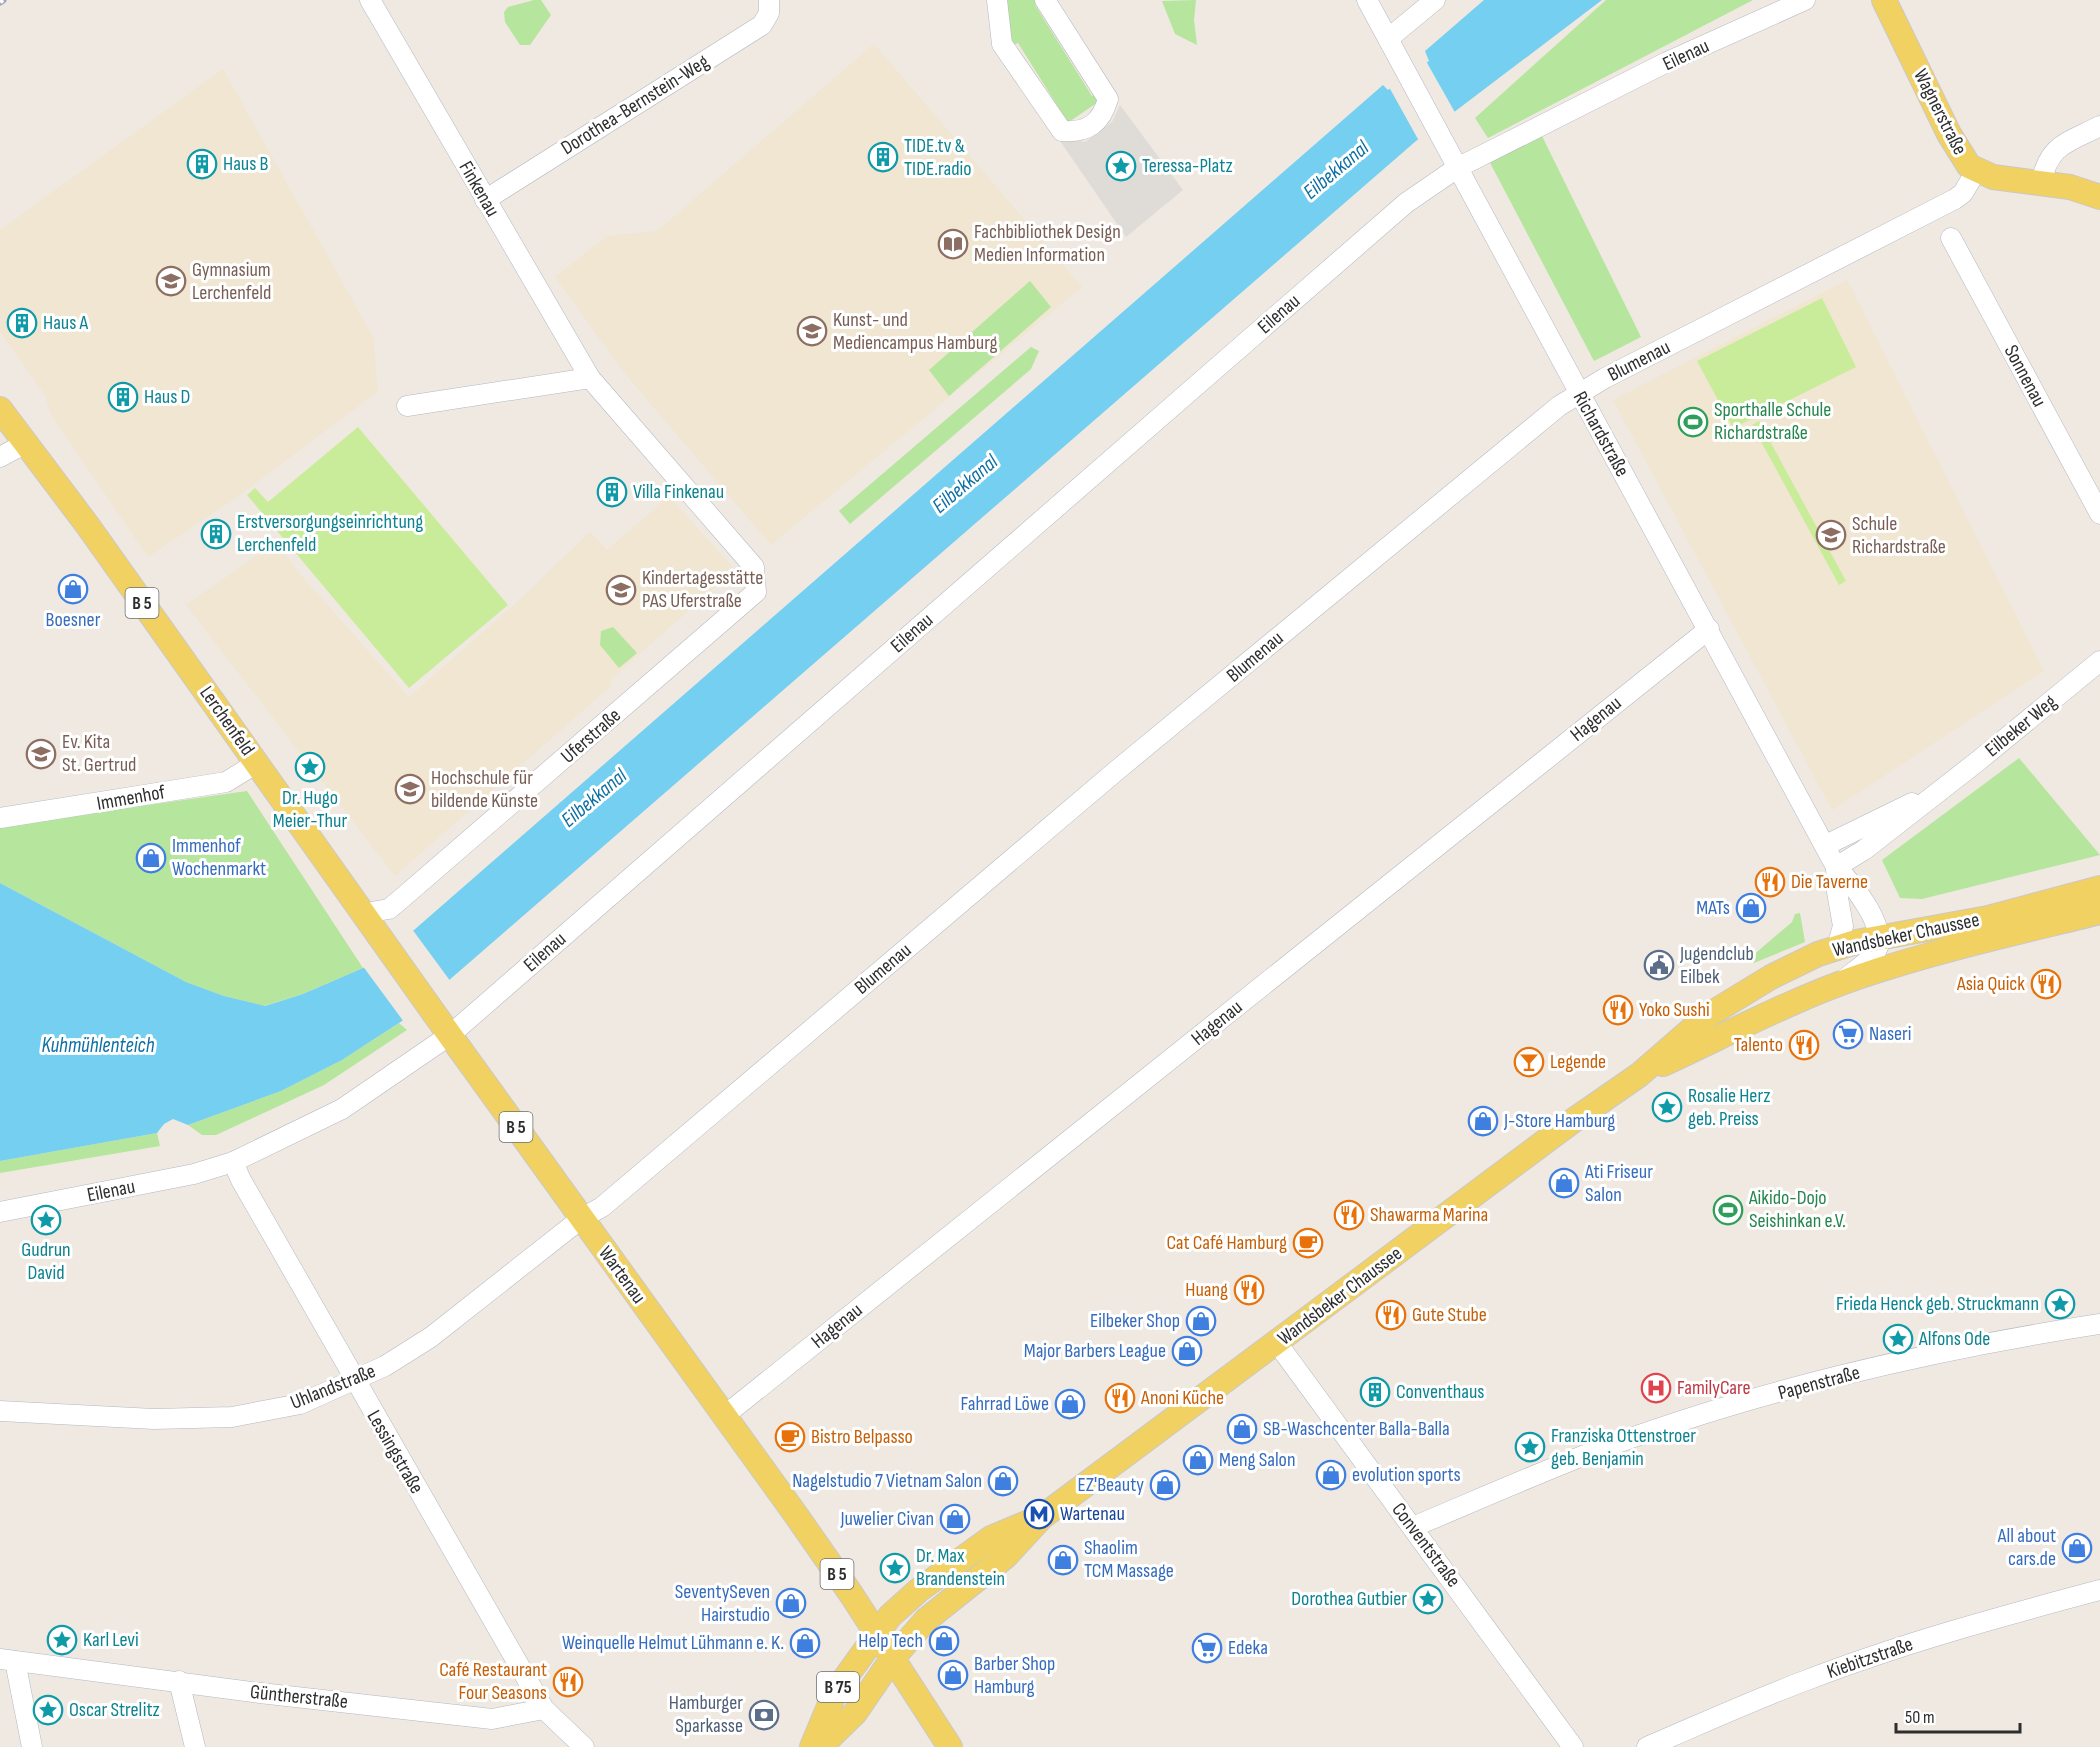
<svg xmlns="http://www.w3.org/2000/svg" width="2100" height="1747" viewBox="0 0 2100 1747" font-family="'Sofia Sans Condensed',sans-serif">
<style>
.education{fill:#f0e6d1}
.green{fill:#b6e59e}
.pitch{fill:#c9ec9a}
.plaza{fill:#dfdcd8}
.water{fill:#75cff0}
.pier{fill:#efe9e1}
.lines{fill:none;stroke-linecap:round;stroke-linejoin:round}
.minor-casing{stroke:#b4b7c1;stroke-width:21}
.major-casing{stroke:#c9c9c9;stroke-width:26}
.minor{stroke:#fff;stroke-width:20}
.major{stroke:#f2d163;stroke-width:24}
.rail-casing{stroke:#a3a6b8;stroke-width:7}
.rail{stroke:#fff;stroke-width:4.5;stroke-dasharray:14;stroke-linecap:butt}
.labels{text-anchor:middle;dominant-baseline:central;stroke-width:6;stroke-linejoin:round;paint-order:stroke}
.shield{fill:#fff;stroke:#6d6d6d;stroke-width:1.5}
.shield-label{font-size:18px;font-weight:bold;fill:#2e2e2e}
.street-label{font-size:20px;fill:#2e2e2e;stroke:#fff}
.culture-label{font-size:20px;fill:#0d838f;stroke:#fff;text-anchor:start}
.education-label{font-size:20px;fill:#785e54;stroke:#fff;text-anchor:start}
.leisure-label{font-size:20px;fill:#27864d;stroke:#fff;text-anchor:start}
.shop-label{font-size:20px;fill:#366cbe;stroke:#fff;text-anchor:end}
.food-label{font-size:20px;fill:#c56008;stroke:#fff;text-anchor:start}
.service-label{font-size:20px;fill:#4e5e75;stroke:#fff;text-anchor:start}
.health-label{font-size:20px;fill:#be3a42;stroke:#fff;text-anchor:start}
.transit-label{font-size:20px;fill:#164399;stroke:#fff;text-anchor:start}
.water-label{font-size:21px;font-style:italic;fill:#0d6fa3;stroke:#fff}
</style>
<rect width="100%" height="100%" fill="#efe9e1"/>
<g class="education">
<polygon points="874,44 1082,287 771,545 626,375 555,277 607,236 657,231"/>
<polygon points="223,69 373,337 378,391 240,495 148,557 51,415 45,395 0,332 0,230"/>
<polygon points="1847,280 2044,671 1832,810 1613,400"/>
<polygon points="669,496 735,570 611,679 612,685 395,876 186,605 276,542 300,574 409,697 514,605 590,532 607,550"/>
</g>
<g class="green">
<polygon points="534,0 541,0 551,15 530,45 520,45 505,22 504,12 508,7"/>
<polygon points="1004,0 1039,0 1035,5 1092,96 1097,93 1101,100 1063,126 1057,119 1062,113 1018,43 1011,46"/>
<polygon points="1196,0 1194,20 1197,45 1175,34 1162,1"/>
<polygon points="1606,0 1753,0 1488,138 1475,118"/>
<polygon points="1540,132 1641,337 1594,361 1487,157"/>
<polygon points="1030,281 1051,307 949,396 929,370"/>
<polygon points="1031,347 1039,351 1031,369 850,524 839,511"/>
<polygon points="613,627 637,653 619,668 600,645 601,631"/>
<polygon points="2019,758 2100,855 1922,899 1900,898 1882,860"/>
<polygon points="247,791 363,968 303,994 264,1006 224,996 186,982 0,883 0,826"/>
<polygon points="1800,913 1805,942 1754,963 1751,957 1792,922 1795,914"/>
<polygon points="399,1023 407,1030 324,1085 216,1135 202,1135 188,1125 281,1091 342,1060"/>
<polygon points="157,1133 160,1146 0,1173 0,1161"/>
</g>
<g class="pitch">
<polygon points="1822,298 1856,367 1733,428 1697,361"/>
<polygon points="1759,421 1846,581 1839,585 1752,425"/>
<polygon points="358,427 508,605 409,688 247,495 255,488 268,502"/>
</g>
<polygon class="plaza" points="1120,105 1183,190 1126,237 1058,138 1085,142 1112,122"/>
<polygon class="water" points="1484,0 1602,0 1416,141 402,1021 342,1060 281,1091 188,1125 173,1119 164,1124 157,1133 0,1161 0,883 186,982 224,996 265,1006 303,994 363,968 414,930 1383,85 1388,90 1429,61 1425,51"/>
<g class="pier">
<polygon points="1426,61 1457,116 1419,141 1389,87"/>
<polygon points="412,929 451,982 404,1022 362,965"/>
</g>
<g class="lines">
<g class="minor-casing">
<g id="minor">
<path d="M997,0l5,44 60,87c26,2 39,-8 46,-32l-63,-99"/>
<path d="M1367,0l469,867c15,15 49,56 42,80 -5,13 -23,23 -33,32"/>
<polyline points="1389,38 1435,0"/>
<path d="M2041,183c8,-39 26,-40 59,-57"/>
<polyline points="485,200 762,25 769,13 769,0"/>
<polyline points="1951,238 2100,514"/>
<polyline points="407,406 590,378"/>
<polyline points="0,457 26,443"/>
<polyline points="0,818 226,782 257,763"/>
<polyline points="1826,845 1912,803"/>
<polyline points="1836,867 1864,850 1978,761 2100,661"/>
<polyline points="1836,867 1837,892 1843,926 1837,948"/>
<polyline points="365,913 389,909 401,899 756,592 754,567 590,378 370,0"/>
<polyline points="233,1162 241,1180 544,1709 584,1747"/>
<polyline points="0,1212 194,1174 233,1162 342,1109 450,1035 1406,203 1457,168 1667,62 1805,0"/>
<polyline points="1277,1343 1573,1747"/>
<polyline points="0,1411 154,1419 232,1417 300,1404 385,1366 431,1337 582,1218 602,1207 1116,771 1559,406 1605,378 1955,199 1963,193 1976,171"/>
<polyline points="724,1416 1709,629"/>
<path d="M1413,1527c57,-24 114,-49 172,-72 161,-62 344,-105 515,-131"/>
<polyline points="0,1659 260,1693 492,1719 544,1709"/>
<polyline points="15,1661 32,1747"/>
<polyline points="179,1681 195,1747"/>
<path d="M1647,1747c54,-23 106,-47 160,-67 96,-37 195,-64 293,-90"/>
</g>
</g>
<g class="major-casing">
<g id="major">
<polyline points="1884,0 1949,134 1969,166 1993,177 2070,187 2100,197"/>
<polyline points="0,409 88,526 436,1016 796,1515 851,1594 950,1747"/>
<path d="M1663,1064c65,-30 128,-64 195,-87 79,-27 162,-45 242,-65"/>
<polyline points="812,1747 835,1692 890,1616 919,1590 991,1538 1034,1520"/>
<polyline points="820,1747 855,1713 892,1659 926,1620 1006,1556 1042,1517 1574,1120 1639,1075 1707,1016 1771,977 1818,954 1856,942 1988,918 2100,888"/>
</g>
</g>
<use href="#minor" class="minor"/>
<use href="#major" class="major"/>
<g class="rail-casing">
<polyline id="rail" points="0,2 3,0"/>
</g>
<use href="#rail" class="rail"/>
</g>
<defs>
<g id="building-ring" transform="scale(1.5)"><circle r="9.5" fill="#fff" stroke="#0f9aa8" stroke-width="1.5"/><path d="M-4-6H4V6H1V3H-1V6H-4ZM-2.5-4.3h1.7v1.8h-1.7ZM.8-4.3h1.7v1.8H.8ZM-2.5-1h1.7V.8h-1.7ZM.8-1h1.7V.8H.8Z" fill="#0f9aa8"/></g>
<g id="sight-ring" transform="scale(1.5)"><circle r="9.5" fill="#fff" stroke="#0f9aa8" stroke-width="1.5"/><path d="M0-6L1.8-2.2L6-1.7L2.9 1.2L3.7 5.4L0 3.3L-3.7 5.4L-2.9 1.2L-6-1.7L-1.8-2.2Z" fill="#0f9aa8"/></g>
<g id="library-ring" transform="scale(1.5)"><circle r="9.5" fill="#fff" stroke="#8d6e63" stroke-width="1.5"/><path d="M-6-4Q-3-5.5-.7-3.5V5Q-3 3-6 4ZM6-4Q3-5.5 .7-3.5V5Q3 3 6 4Z" fill="#8d6e63"/></g>
<g id="school-ring" transform="scale(1.5)"><circle r="9.5" fill="#fff" stroke="#8d6e63" stroke-width="1.5"/><path d="M0-5L7-2L0 1L-7-2ZM-4 1L0 2.5L4 1V4Q0 6-4 4Z" fill="#8d6e63"/></g>
<g id="university-ring" transform="scale(1.5)"><circle r="9.5" fill="#fff" stroke="#8d6e63" stroke-width="1.5"/><path d="M0-5L7-2L0 1L-7-2ZM-4 1L0 2.5L4 1V4Q0 6-4 4Z" fill="#8d6e63"/></g>
<g id="stadium-ring" transform="scale(1.5)"><circle r="9.5" fill="#fff" stroke="#2e9e5b" stroke-width="1.5"/><path d="M0-5a6.5 5 0 1 0 0 10a6.5 5 0 1 0 0-10ZM-3.5-1.8h7v3.6h-7Z" fill="#2e9e5b"/></g>
<g id="shop-ring" transform="scale(1.5)"><circle r="9.5" fill="#fff" stroke="#3f7fe0" stroke-width="1.5"/><path d="M-5-2.5h2.3a2.7 3.5 0 0 1 5.4 0H5L5.5 6h-11ZM-1.5-2.5h3a1.5 2.3 0 0 0-3 0Z" fill="#3f7fe0"/></g>
<g id="restaurant-ring" transform="scale(1.5)"><circle r="9.5" fill="#fff" stroke="#e8710a" stroke-width="1.5"/><path d="M-5-6h1v4h1v-4h1v4h1v-4h1v5L-1.5 .5V6h-2V.5L-5-1ZM5-6V6H3V1.5H1.5Q1.5-4 5-6Z" fill="#e8710a"/></g>
<g id="civic-ring" transform="scale(1.5)"><circle r="9.5" fill="#fff" stroke="#5c6f8a" stroke-width="1.5"/><path d="M-.6-6.5H3V-4.5H.6V-3L4-1V1h2V6H-6V1h2V-1L-.6-3ZM-1.2 2.5V6h2.4V2.5Z" fill="#5c6f8a"/></g>
<g id="supermarket-ring" transform="scale(1.5)"><circle r="9.5" fill="#fff" stroke="#3f7fe0" stroke-width="1.5"/><path d="M-6-5.5h2.5l.6 2H6L4.5 2H-2.5L-4.4-4H-6ZM-1.5 3.2a1.3 1.3 0 1 0 .1 0ZM3 3.2a1.3 1.3 0 1 0 .1 0Z" fill="#3f7fe0"/></g>
<g id="bar-ring" transform="scale(1.5)"><circle r="9.5" fill="#fff" stroke="#e8710a" stroke-width="1.5"/><path d="M-6-5H6L.8 .8V4.5H3.5V6h-7V4.5H-.8V.8Z" fill="#e8710a"/></g>
<g id="cafe-ring" transform="scale(1.5)"><circle r="9.5" fill="#fff" stroke="#e8710a" stroke-width="1.5"/><path d="M-5.5-4.5H6V0H3Q3 3.5 0 3.5H-2.5Q-5.5 3.5-5.5 0ZM3-3.2v2h1.7v-2ZM-6 4.5H4V6H-6Z" fill="#e8710a"/></g>
<g id="hospital-ring" transform="scale(1.5)"><circle r="9.5" fill="#fff" stroke="#e0444e" stroke-width="1.5"/><path d="M-5-5h3v3.5h4V-5h3V5h-3V1.5h-4V5h-3Z" fill="#e0444e"/></g>
<g id="metro-ring" transform="scale(1.5)"><circle r="9.5" fill="#fff" stroke="#1a4fb4" stroke-width="1.5"/><path d="M-5.5 5V-5H-3L0 0L3-5H5.5V5H3V-.5L0 4L-3-.5V5Z" fill="#1a4fb4"/></g>
<g id="bank-ring" transform="scale(1.5)"><circle r="9.5" fill="#fff" stroke="#5c6f8a" stroke-width="1.5"/><path d="M-6-4H6V4H-6ZM0-2.3a2.3 2.3 0 1 0 0 4.6a2.3 2.3 0 1 0 0-4.6Z" fill="#5c6f8a"/></g>
</defs>
<g fill-rule="evenodd">
<use href="#building-ring" x="883" y="157"/>
<use href="#building-ring" x="202" y="164"/>
<use href="#sight-ring" x="1121" y="166"/>
<use href="#library-ring" x="953" y="244"/>
<use href="#school-ring" x="171" y="281"/>
<use href="#building-ring" x="22" y="323"/>
<use href="#university-ring" x="812" y="331"/>
<use href="#building-ring" x="123" y="397"/>
<use href="#stadium-ring" x="1693" y="422"/>
<use href="#building-ring" x="612" y="492"/>
<use href="#building-ring" x="216" y="534"/>
<use href="#school-ring" x="1831" y="535"/>
<use href="#shop-ring" x="73" y="589"/>
<use href="#school-ring" x="621" y="590"/>
<use href="#school-ring" x="41" y="754"/>
<use href="#sight-ring" x="310" y="767"/>
<use href="#university-ring" x="410" y="789"/>
<use href="#shop-ring" x="151" y="858"/>
<use href="#restaurant-ring" x="1770" y="882"/>
<use href="#shop-ring" x="1751" y="908"/>
<use href="#civic-ring" x="1659" y="965"/>
<use href="#restaurant-ring" x="2046" y="984"/>
<use href="#restaurant-ring" x="1618" y="1010"/>
<use href="#supermarket-ring" x="1848" y="1034"/>
<use href="#restaurant-ring" x="1804" y="1045"/>
<use href="#bar-ring" x="1529" y="1062"/>
<use href="#sight-ring" x="1667" y="1107"/>
<use href="#shop-ring" x="1483" y="1121"/>
<use href="#shop-ring" x="1564" y="1183"/>
<use href="#stadium-ring" x="1728" y="1210"/>
<use href="#restaurant-ring" x="1349" y="1215"/>
<use href="#sight-ring" x="46" y="1220"/>
<use href="#cafe-ring" x="1308" y="1243"/>
<use href="#restaurant-ring" x="1249" y="1290"/>
<use href="#sight-ring" x="2060" y="1304"/>
<use href="#restaurant-ring" x="1391" y="1315"/>
<use href="#shop-ring" x="1201" y="1321"/>
<use href="#sight-ring" x="1898" y="1339"/>
<use href="#shop-ring" x="1187" y="1351"/>
<use href="#hospital-ring" x="1656" y="1388"/>
<use href="#building-ring" x="1375" y="1392"/>
<use href="#restaurant-ring" x="1120" y="1398"/>
<use href="#shop-ring" x="1070" y="1404"/>
<use href="#shop-ring" x="1242" y="1429"/>
<use href="#cafe-ring" x="790" y="1437"/>
<use href="#sight-ring" x="1530" y="1447"/>
<use href="#shop-ring" x="1198" y="1460"/>
<use href="#shop-ring" x="1331" y="1475"/>
<use href="#shop-ring" x="1003" y="1481"/>
<use href="#shop-ring" x="1165" y="1485"/>
<use href="#metro-ring" x="1039" y="1514"/>
<use href="#shop-ring" x="955" y="1519"/>
<use href="#shop-ring" x="2077" y="1548"/>
<use href="#shop-ring" x="1063" y="1560"/>
<use href="#sight-ring" x="895" y="1568"/>
<use href="#sight-ring" x="1428" y="1599"/>
<use href="#shop-ring" x="791" y="1603"/>
<use href="#sight-ring" x="62" y="1640"/>
<use href="#shop-ring" x="944" y="1641"/>
<use href="#shop-ring" x="805" y="1643"/>
<use href="#supermarket-ring" x="1207" y="1648"/>
<use href="#shop-ring" x="953" y="1675"/>
<use href="#restaurant-ring" x="568" y="1682"/>
<use href="#sight-ring" x="48" y="1710"/>
<use href="#bank-ring" x="764" y="1715"/>
</g>
<g class="labels">
<g class="shield">
<rect x="125.5" y="588" width="33" height="30" rx="4.5"/>
<rect x="499.5" y="1112" width="33" height="30" rx="4.5"/>
<rect x="820.5" y="1559" width="33" height="30" rx="4.5"/>
<rect x="817" y="1672" width="42" height="30" rx="4.5"/>
</g>
<g class="shield-label">
<text x="142" y="603">B 5</text>
<text x="516" y="1127">B 5</text>
<text x="837" y="1574">B 5</text>
<text x="838" y="1687">B 75</text>
</g>
<g class="street-label">
<text transform="translate(1686 55) rotate(-25)">Eilenau</text>
<text transform="translate(635 105) rotate(-32)">Dorothea-Bernstein-Weg</text>
<text transform="translate(1940 112) rotate(63)">Wagnerstraße</text>
<text transform="translate(479 189) rotate(60)">Finkenau</text>
<text transform="translate(1279 314) rotate(-41)">Eilenau</text>
<text transform="translate(1639 361) rotate(-27)">Blumenau</text>
<text transform="translate(2025 376) rotate(62)">Sonnenau</text>
<text transform="translate(1601 434) rotate(61)">Richardstraße</text>
<text transform="translate(912 633) rotate(-41)">Eilenau</text>
<text transform="translate(1255 657) rotate(-40)">Blumenau</text>
<text transform="translate(1596 719) rotate(-39)">Hagenau</text>
<text transform="translate(227 721) rotate(55)">Lerchenfeld</text>
<text transform="translate(2021 726) rotate(-39)">Eilbeker Weg</text>
<text transform="translate(591 736) rotate(-41)">Uferstraße</text>
<text transform="translate(131 798) rotate(-10)">Immenhof</text>
<text transform="translate(1906 935) rotate(-12)">Wandsbeker Chaussee</text>
<text transform="translate(545 952) rotate(-41)">Eilenau</text>
<text transform="translate(883 969) rotate(-40)">Blumenau</text>
<text transform="translate(1217 1023) rotate(-39)">Hagenau</text>
<text transform="translate(111 1191) rotate(-11)">Eilenau</text>
<text transform="translate(622 1275) rotate(54)">Wartenau</text>
<text transform="translate(1340 1296) rotate(-37)">Wandsbeker Chaussee</text>
<text transform="translate(837 1326) rotate(-39)">Hagenau</text>
<text transform="translate(1819 1383) rotate(-15)">Papenstraße</text>
<text transform="translate(333 1387) rotate(-22)">Uhlandstraße</text>
<text transform="translate(395 1452) rotate(60)">Lessingstraße</text>
<text transform="translate(1426 1545) rotate(53)">Conventstraße</text>
<text transform="translate(1870 1658) rotate(-19)">Kiebitzstraße</text>
<text transform="translate(299 1697) rotate(6)">Güntherstraße</text>
</g>
<g class="culture-label">
<text x="904" y="146">TIDE.tv &amp;<tspan x="904" dy="23">TIDE.radio</tspan></text>
<text x="223" y="164">Haus B</text>
<text x="1142" y="166">Teressa-Platz</text>
<text x="43" y="323">Haus A</text>
<text x="144" y="397">Haus D</text>
<text x="633" y="492">Villa Finkenau</text>
<text x="237" y="522">Erstversorgungseinrichtung<tspan x="237" dy="23">Lerchenfeld</tspan></text>
<text x="310" y="798" text-anchor="middle">Dr. Hugo<tspan x="310" dy="23">Meier-Thur</tspan></text>
<text x="1688" y="1096">Rosalie Herz<tspan x="1688" dy="23">geb. Preiss</tspan></text>
<text x="46" y="1250" text-anchor="middle">Gudrun<tspan x="46" dy="23">David</tspan></text>
<text x="2039" y="1304" text-anchor="end">Frieda Henck geb. Struckmann</text>
<text x="1919" y="1339">Alfons Ode</text>
<text x="1396" y="1392">Conventhaus</text>
<text x="1551" y="1436">Franziska Ottenstroer<tspan x="1551" dy="23">geb. Benjamin</tspan></text>
<text x="916" y="1556">Dr. Max<tspan x="916" dy="23">Brandenstein</tspan></text>
<text x="1407" y="1599" text-anchor="end">Dorothea Gutbier</text>
<text x="83" y="1640">Karl Levi</text>
<text x="69" y="1710">Oscar Strelitz</text>
</g>
<g class="education-label">
<text x="974" y="232">Fachbibliothek Design<tspan x="974" dy="23">Medien Information</tspan></text>
<text x="192" y="270">Gymnasium<tspan x="192" dy="23">Lerchenfeld</tspan></text>
<text x="833" y="320">Kunst- und<tspan x="833" dy="23">Mediencampus Hamburg</tspan></text>
<text x="1852" y="524">Schule<tspan x="1852" dy="23">Richardstraße</tspan></text>
<text x="642" y="578">Kindertagesstätte<tspan x="642" dy="23">PAS Uferstraße</tspan></text>
<text x="62" y="742">Ev. Kita<tspan x="62" dy="23">St. Gertrud</tspan></text>
<text x="431" y="778">Hochschule für<tspan x="431" dy="23">bildende Künste</tspan></text>
</g>
<g class="leisure-label">
<text x="1714" y="410">Sporthalle Schule<tspan x="1714" dy="23">Richardstraße</tspan></text>
<text x="1749" y="1198">Aikido-Dojo<tspan x="1749" dy="23">Seishinkan e.V.</tspan></text>
</g>
<g class="shop-label">
<text x="73" y="620" text-anchor="middle">Boesner</text>
<text x="172" y="846" text-anchor="start">Immenhof<tspan x="172" dy="23">Wochenmarkt</tspan></text>
<text x="1730" y="908">MATs</text>
<text x="1869" y="1034" text-anchor="start">Naseri</text>
<text x="1504" y="1121" text-anchor="start">J-Store Hamburg</text>
<text x="1585" y="1172" text-anchor="start">Ati Friseur<tspan x="1585" dy="23">Salon</tspan></text>
<text x="1180" y="1321">Eilbeker Shop</text>
<text x="1166" y="1351">Major Barbers League</text>
<text x="1049" y="1404">Fahrrad Löwe</text>
<text x="1263" y="1429" text-anchor="start">SB-Waschcenter Balla-Balla</text>
<text x="1219" y="1460" text-anchor="start">Meng Salon</text>
<text x="1352" y="1475" text-anchor="start">evolution sports</text>
<text x="982" y="1481">Nagelstudio 7 Vietnam Salon</text>
<text x="1144" y="1485">EZ'Beauty</text>
<text x="934" y="1519">Juwelier Civan</text>
<text x="2056" y="1536">All about<tspan x="2056" dy="23">cars.de</tspan></text>
<text x="1084" y="1548" text-anchor="start">Shaolim<tspan x="1084" dy="23">TCM Massage</tspan></text>
<text x="770" y="1592">SeventySeven<tspan x="770" dy="23">Hairstudio</tspan></text>
<text x="923" y="1641">Help Tech</text>
<text x="784" y="1643">Weinquelle Helmut Lühmann e. K.</text>
<text x="1228" y="1648" text-anchor="start">Edeka</text>
<text x="974" y="1664" text-anchor="start">Barber Shop<tspan x="974" dy="23">Hamburg</tspan></text>
</g>
<g class="food-label">
<text x="1791" y="882">Die Taverne</text>
<text x="2025" y="984" text-anchor="end">Asia Quick</text>
<text x="1639" y="1010">Yoko Sushi</text>
<text x="1783" y="1045" text-anchor="end">Talento</text>
<text x="1550" y="1062">Legende</text>
<text x="1370" y="1215">Shawarma Marina</text>
<text x="1287" y="1243" text-anchor="end">Cat Café Hamburg</text>
<text x="1228" y="1290" text-anchor="end">Huang</text>
<text x="1412" y="1315">Gute Stube</text>
<text x="1141" y="1398">Anoni Küche</text>
<text x="811" y="1437">Bistro Belpasso</text>
<text x="547" y="1670" text-anchor="end">Café Restaurant<tspan x="547" dy="23">Four Seasons</tspan></text>
</g>
<g class="service-label">
<text x="1680" y="954">Jugendclub<tspan x="1680" dy="23">Eilbek</tspan></text>
<text x="743" y="1703" text-anchor="end">Hamburger<tspan x="743" dy="23">Sparkasse</tspan></text>
</g>
<g class="health-label">
<text x="1677" y="1388">FamilyCare</text>
</g>
<g class="transit-label">
<text x="1060" y="1514">Wartenau</text>
</g>
<g class="water-label">
<text transform="translate(1336 170) rotate(-40)">Eilbekkanal</text>
<text transform="translate(965 484) rotate(-40)">Eilbekkanal</text>
<text transform="translate(594 798) rotate(-40)">Eilbekkanal</text>
<text x="98" y="1045">Kuhmühlenteich</text>
</g>
</g>
<path d="M1896 1723v9h124v-9" fill="none" stroke="#2e2e2e" stroke-width="3"/>
<text x="1905" y="1723" font-size="18" fill="#2e2e2e" stroke="#ffffff" stroke-width="4.5" paint-order="stroke">50 m</text>
</svg>
